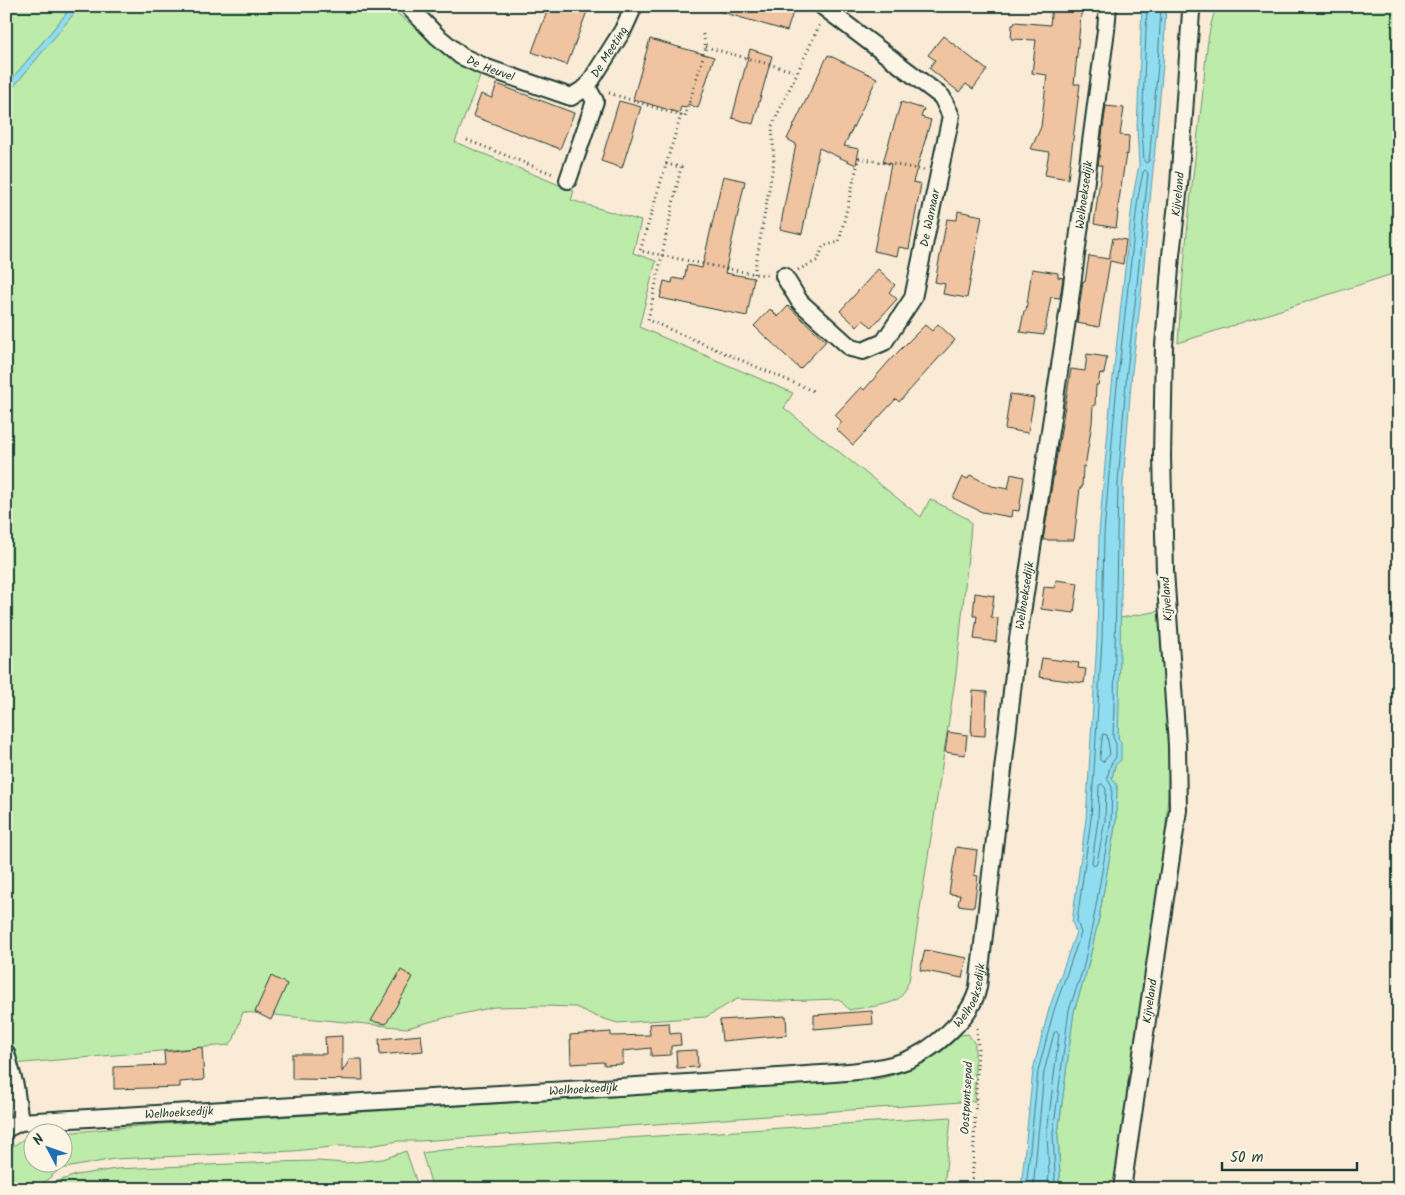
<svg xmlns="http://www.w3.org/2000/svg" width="1405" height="1195" viewBox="0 0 1405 1195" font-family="Kalam,sans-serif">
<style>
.green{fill:#bdeba9;stroke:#6e946e}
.water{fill:#90dcf0;stroke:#639ca5}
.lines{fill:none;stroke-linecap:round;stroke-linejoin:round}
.shore{stroke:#4c7d7f;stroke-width:1}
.building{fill:#f0c4a0;stroke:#1f3d34}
.street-casing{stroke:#1f3d34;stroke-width:20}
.path{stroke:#1f3d34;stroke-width:3;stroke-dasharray:1 4;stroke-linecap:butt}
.street{stroke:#fcf5e5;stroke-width:16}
.labels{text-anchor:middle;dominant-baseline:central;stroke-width:5;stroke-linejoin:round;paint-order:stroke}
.street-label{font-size:12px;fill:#1f3d34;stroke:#fcf5e5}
</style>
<rect width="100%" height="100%" fill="#faebd7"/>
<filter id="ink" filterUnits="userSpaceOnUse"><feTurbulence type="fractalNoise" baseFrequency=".02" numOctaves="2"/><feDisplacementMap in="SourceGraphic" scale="10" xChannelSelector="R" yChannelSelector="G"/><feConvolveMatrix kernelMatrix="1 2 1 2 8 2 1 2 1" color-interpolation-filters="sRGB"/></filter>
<g filter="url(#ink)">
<g class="green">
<polygon points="6,6 64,6 66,9 66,14 6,86"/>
<path d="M80,6h308l68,54 25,14 -26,68 119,49 -3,9 70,21 -8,32 23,8 -17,66 154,66 -9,15 137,109 9,-18 38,20 3,5 -1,13 -14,137 -47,307c-3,6 -5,14 -11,18 -13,8 -34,8 -49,11l-10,-11 -59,2 -43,-2 -31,18 -89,6 -22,-7 -19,-9 -33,-1 -49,1 -50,11 -37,10 -164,-16 -9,27 -5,6 -217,19 -6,-18v-950z"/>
<path d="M1217,6h182v266l-221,71c5,-81 14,-162 24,-243 3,-26 4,-71 15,-94z"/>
<path d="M1159,611c3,60 11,120 9,181 -4,94 -23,184 -38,276 -6,40 -6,81 -12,121h-60l2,-14 -2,-41 16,-123 13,-41 12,-52 17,-97 1,-36 -5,-7 9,-36 -3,-4 2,-120z"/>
<path d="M968,1034l7,10v57l-555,40h-21l-30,5h-29l-46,5 -180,8 -54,10 -24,20h-30v-38l22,-15 4,-1v27h30l1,-29 98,-9 499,-30 219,-15c31,-8 58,-19 81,-44z"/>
<polygon points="951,1117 944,1189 433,1189 422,1153 442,1150"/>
<polygon points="406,1151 419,1189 46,1189 52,1183 76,1175 116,1169 276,1162 316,1161 347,1163 383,1159"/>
</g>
<g class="water">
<polygon points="64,6 80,6 6,96 6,86 66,14 66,9"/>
<polygon points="1142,6 1166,6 1163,65 1140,305 1132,371 1123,483 1119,706 1118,738 1121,742 1121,760 1115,765 1112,778 1117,785 1116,821 1099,918 1087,970 1074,1011 1058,1134 1060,1176 1058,1189 1021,1189 1033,1070 1049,1009 1076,932 1072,922 1086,819 1097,640 1099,533 1111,395 1133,196 1139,165 1137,129"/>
</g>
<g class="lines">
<g class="shore">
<polyline points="1147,6 1142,130 1144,161 1146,163 1149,161 1158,65 1161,6"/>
<polygon points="1103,734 1107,735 1110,754 1103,762 1100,760"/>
<polygon points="1102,784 1106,789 1105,820 1097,863 1094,865 1092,863 1098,820 1099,786"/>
<polyline points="1026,1189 1038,1071 1054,1010 1081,933 1077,921 1091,819 1102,640 1104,533 1116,395 1138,197 1143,172 1145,170 1148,173 1135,304 1127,370 1118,483 1114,706 1113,737 1116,744 1116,757 1111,764 1107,778 1112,787 1111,820 1094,917 1083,969 1069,1010 1053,1133 1055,1175 1054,1189"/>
<polyline points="1033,1189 1044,1072 1054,1033 1057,1031 1059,1034 1047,1133 1049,1175 1047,1189"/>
</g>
</g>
<g class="building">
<polygon points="549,6 589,6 567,65 532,52"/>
<polygon points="715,6 785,6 794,9 787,31 715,10"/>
<polygon points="1052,6 1082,6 1074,84 1080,84 1068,179 1045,175 1049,152 1031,149 1041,127 1047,75 1032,73 1036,40 1011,39 1012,25 1014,25 1015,22 1050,25"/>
<polygon points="943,36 987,70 973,89 966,84 959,92 929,68 935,60 928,55"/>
<polygon points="650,39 714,57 698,108 688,104 686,108 681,107 679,113 633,99"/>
<polygon points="750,49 772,56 753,124 732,118"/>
<polygon points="828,55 877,78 844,146 859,149 856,165 819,148 802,234 780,229 796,144 787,139"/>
<polygon points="497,84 574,113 560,149 473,116 481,94 492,98"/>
<polygon points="619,101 641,107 622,168 601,161"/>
<polygon points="901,102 924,109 921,117 931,120 913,182 921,184 909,249 899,247 897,256 874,251 891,164 883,162"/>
<polygon points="1106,106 1124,108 1120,135 1129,136 1128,155 1126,154 1117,213 1118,213 1116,228 1094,224 1102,165 1098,165"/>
<polygon points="723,176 745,181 725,273 754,278 747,316 660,298 664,281 672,283 673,278 684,280 687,265 702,268"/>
<polygon points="958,211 982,216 967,298 943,294 945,284 935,282 947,219 957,220"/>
<polygon points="1113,238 1126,240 1123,264 1110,261 1099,327 1077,323 1083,281 1085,282 1089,256 1109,259"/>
<polygon points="878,269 895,285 889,292 897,299 872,327 863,320 857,327 840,311"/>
<polygon points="1032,269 1058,273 1058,277 1063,278 1060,298 1051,297 1044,335 1020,332 1024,311 1026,311"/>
<polygon points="788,306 826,341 800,369 754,326 770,309 778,317"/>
<polygon points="938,324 955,340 899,402 896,399 853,445 836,429 842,422 835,415 861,387 864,390 891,359 925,325 932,331"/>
<polygon points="1087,354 1107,357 1104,374 1100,373 1098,385 1096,385 1095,406 1093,405 1092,423 1085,467 1083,466 1082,488 1080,488 1074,540 1043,540 1071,369 1085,371"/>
<polygon points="1010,394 1034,398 1028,433 1005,429"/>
<polygon points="1011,474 1024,477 1019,511 1012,510 1011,517 982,512 953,498 963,477 968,479 970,475 992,486 1008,489"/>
<polygon points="1056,580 1078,583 1074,613 1041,609 1044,587 1055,588"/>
<polygon points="975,593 994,596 991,617 998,618 996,642 974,639 977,616 973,616"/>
<polygon points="1042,658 1079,663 1078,668 1086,669 1084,683 1039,677"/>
<polygon points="973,691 987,692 985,736 971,735"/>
<polygon points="948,732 967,735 965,755 945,752"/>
<polygon points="956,847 977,850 974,875 978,876 974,907 958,905 960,895 949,894"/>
<polygon points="925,950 967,958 962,978 920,970"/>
<polygon points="401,970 413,977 386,1024 371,1021"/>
<polygon points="271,976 287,984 271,1020 255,1012"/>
<polygon points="872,1011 873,1024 814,1029 814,1015"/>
<polygon points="786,1016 787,1035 722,1041 720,1020"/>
<polygon points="669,1023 670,1034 680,1033 681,1045 671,1046 671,1055 651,1056 651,1048 623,1051 623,1064 604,1065 604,1062 571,1064 570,1035 611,1032 611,1036 650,1035 649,1024"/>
<polygon points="421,1035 423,1051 380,1055 379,1039"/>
<polygon points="342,1036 342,1072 350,1059 362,1059 363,1080 292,1079 292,1054 326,1054 325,1037"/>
<polygon points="202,1047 204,1080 180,1082 180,1087 114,1089 114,1067 165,1065 164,1051 172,1051"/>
<polygon points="697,1050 698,1067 677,1068 676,1051"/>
</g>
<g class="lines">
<g class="street-casing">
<g id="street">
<path id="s1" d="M408,6l29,30 24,20 26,12 84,29 16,-10"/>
<path id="s2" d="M568,180l27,-79 -8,-14 36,-57 11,-24"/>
<path id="s3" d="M784,276l16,26 51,46 12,3 21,-9 29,-44 38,-182 -9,-19 -120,-91"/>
<polyline points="6,1053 15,1086 20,1122"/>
<path id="s4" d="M6,1129l14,-7c200,-12 399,-23 599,-35 58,-3 116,-7 174,-11 36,-3 75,-3 109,-14 28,-9 71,-45 76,-75l40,-348 51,-332 37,-277 2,-24"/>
<path id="s5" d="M1122,1189l56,-379 -1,-65 -12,-174 -3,-114 2,-111 7,-91 8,-69 12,-174 2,-6"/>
</g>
</g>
<g class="path">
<polyline points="706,47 797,72"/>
<polyline points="609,93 685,117 706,47 702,31"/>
<polyline points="681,115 640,251 754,274 768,275"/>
<polyline points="467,140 553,174"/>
<polyline points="666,164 681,167 648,320 815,392"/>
<polyline points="798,270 818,260 823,246 839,242 859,158 924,170"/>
<polyline points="754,274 774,161 772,126 820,24"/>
<polyline points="972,1189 978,1048 977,1027"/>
</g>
<use href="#street" class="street"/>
</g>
</g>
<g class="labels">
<g class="street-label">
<text stroke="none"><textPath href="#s2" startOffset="141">De Meeting</textPath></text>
<text stroke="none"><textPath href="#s1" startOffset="105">De Heuvel</textPath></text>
<text stroke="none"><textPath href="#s4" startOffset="1810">Welhoeksedijk</textPath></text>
<text stroke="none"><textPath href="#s5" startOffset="1000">Kijveland</textPath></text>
<text stroke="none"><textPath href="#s3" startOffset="269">De Warnaar</textPath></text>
<text stroke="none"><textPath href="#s4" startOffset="1405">Welhoeksedijk</textPath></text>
<text transform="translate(1167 599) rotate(-94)">Kijveland</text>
<text stroke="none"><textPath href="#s4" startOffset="1000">Welhoeksedijk</textPath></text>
<text stroke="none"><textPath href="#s5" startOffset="190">Kijveland</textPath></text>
<text stroke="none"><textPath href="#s4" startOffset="580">Welhoeksedijk</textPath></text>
<text transform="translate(967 1098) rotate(-87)">Oostpuntsepad</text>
<text stroke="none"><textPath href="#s4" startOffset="175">Welhoeksedijk</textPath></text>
</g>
</g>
<rect width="1405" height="1195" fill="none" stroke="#fcf5e5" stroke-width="25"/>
<rect x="12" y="12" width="1380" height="1170" fill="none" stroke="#1f3d34" stroke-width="2" filter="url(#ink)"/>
<g transform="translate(48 1148) rotate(311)"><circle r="24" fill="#fcf5e5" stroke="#a4ab9e"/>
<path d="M0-4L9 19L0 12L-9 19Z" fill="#1f6fb2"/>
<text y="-8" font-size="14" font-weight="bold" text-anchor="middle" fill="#1f3d34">N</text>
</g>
<path d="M1222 1162v8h135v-8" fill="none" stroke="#1f3d34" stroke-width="2.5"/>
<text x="1230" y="1162" font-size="15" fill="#1f3d34" stroke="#fcf5e5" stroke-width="4" paint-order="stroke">50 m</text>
</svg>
